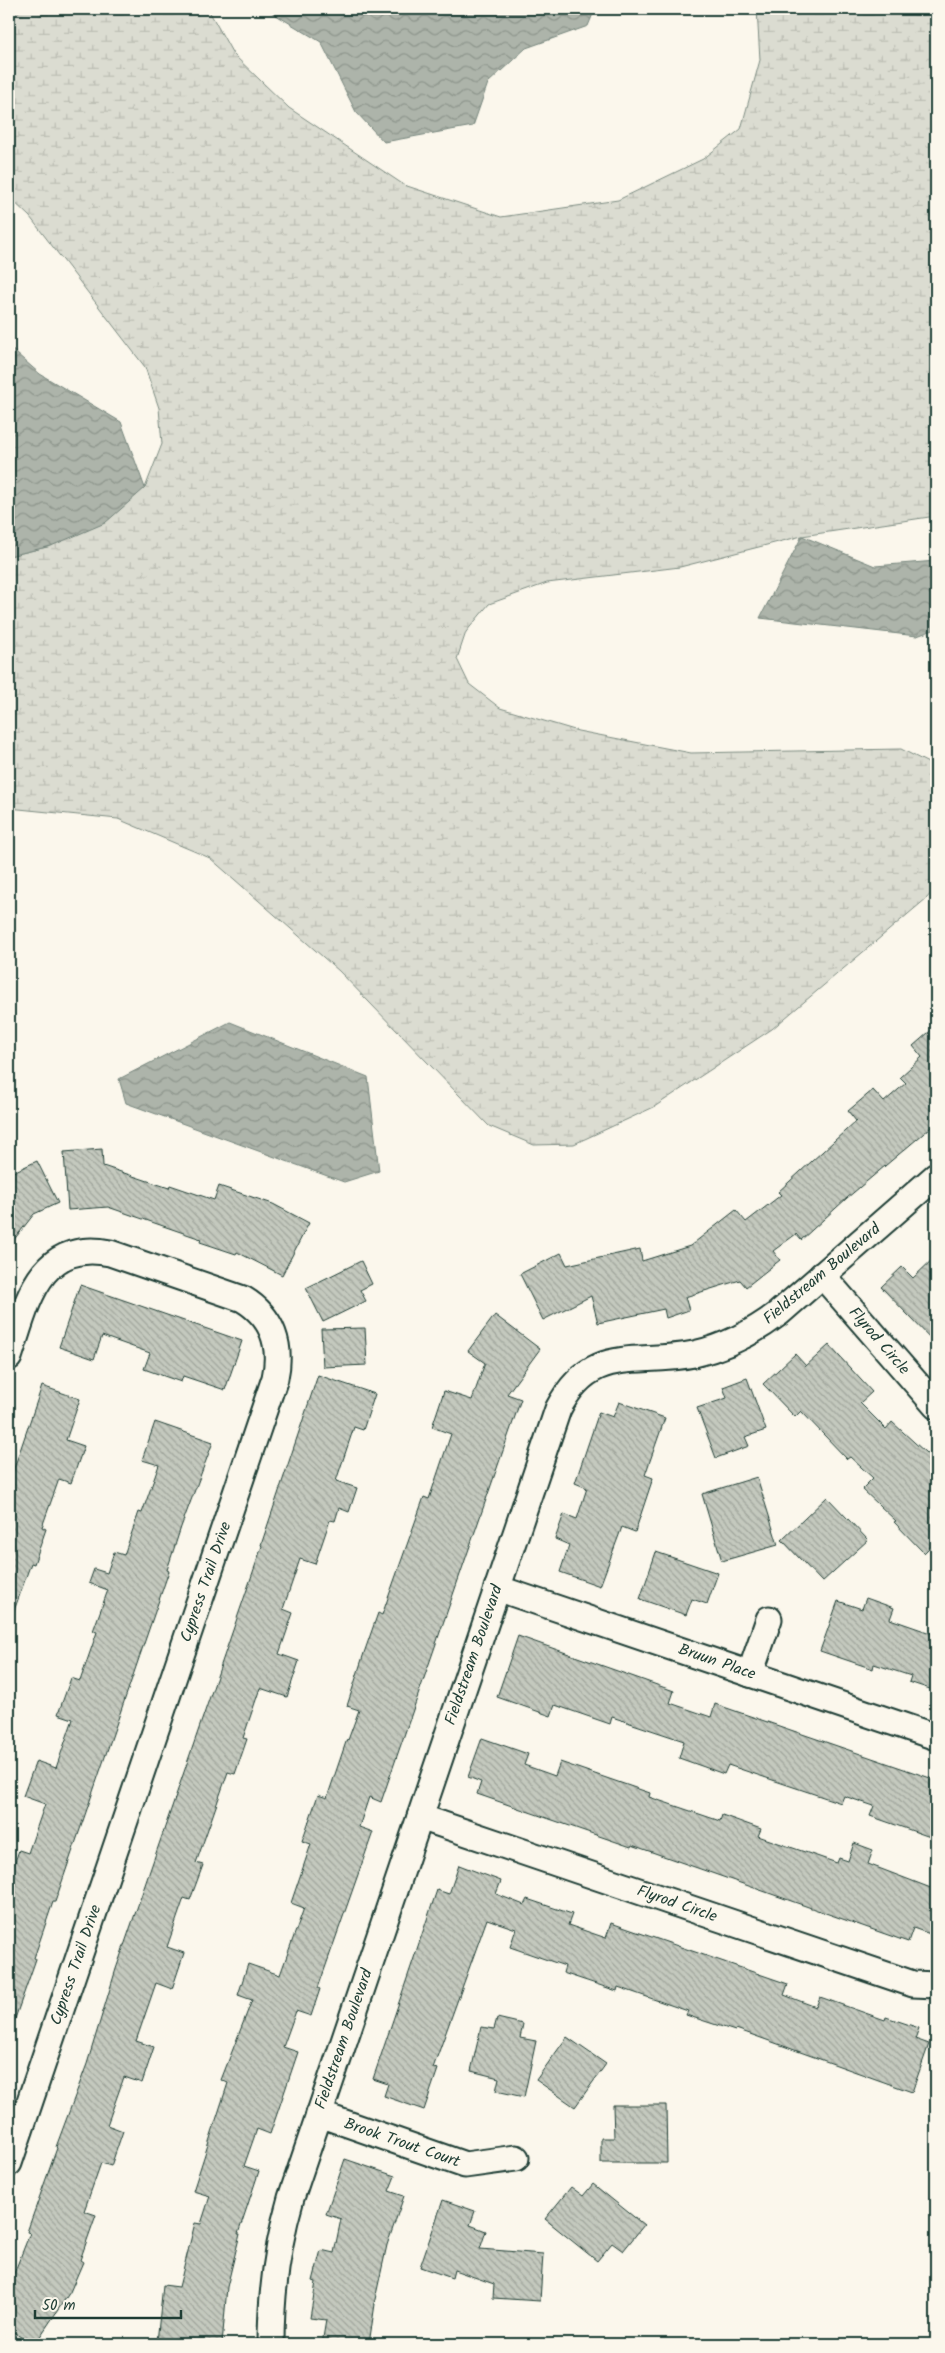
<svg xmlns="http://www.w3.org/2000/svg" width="945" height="2353" viewBox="0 0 945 2353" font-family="Kalam,sans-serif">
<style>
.wetland{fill:url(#wetland-marsh);stroke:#7d8c82}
.water{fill:url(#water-waves);stroke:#74847b}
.building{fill:url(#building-back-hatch);stroke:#1f3d34}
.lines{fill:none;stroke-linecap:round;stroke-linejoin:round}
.minor-casing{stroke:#1f3d34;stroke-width:29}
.minor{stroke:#fbf7ec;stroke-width:25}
.labels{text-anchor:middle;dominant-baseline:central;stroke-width:4;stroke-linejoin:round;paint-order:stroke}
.street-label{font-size:16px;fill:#1f3d34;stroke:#fbf7ec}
</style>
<defs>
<pattern id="wetland-marsh" width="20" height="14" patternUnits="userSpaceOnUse" patternTransform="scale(1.25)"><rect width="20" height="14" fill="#dbdcd1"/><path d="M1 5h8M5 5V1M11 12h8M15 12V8" fill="none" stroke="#bcbeb4"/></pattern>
<pattern id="water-waves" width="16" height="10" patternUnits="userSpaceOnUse" patternTransform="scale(1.25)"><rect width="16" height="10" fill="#adb4aa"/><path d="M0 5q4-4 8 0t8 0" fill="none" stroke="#8c948b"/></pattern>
<pattern id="building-back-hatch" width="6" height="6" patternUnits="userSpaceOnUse" patternTransform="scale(1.25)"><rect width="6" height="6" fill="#c4c9be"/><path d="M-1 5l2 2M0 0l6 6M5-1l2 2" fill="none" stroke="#9fa49b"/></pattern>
</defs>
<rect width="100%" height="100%" fill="#fbf7ec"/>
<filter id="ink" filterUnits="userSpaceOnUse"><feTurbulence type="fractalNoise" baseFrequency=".02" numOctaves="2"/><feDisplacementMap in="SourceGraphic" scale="10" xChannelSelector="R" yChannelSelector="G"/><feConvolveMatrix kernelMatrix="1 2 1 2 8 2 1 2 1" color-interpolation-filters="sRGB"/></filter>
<g filter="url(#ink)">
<polygon class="wetland" points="9,9 208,9 233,54 289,108 404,185 501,217 618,200 703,159 741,129 760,60 757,9 936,9 936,516 802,536 680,567 547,583 489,604 466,632 457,659 469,684 500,708 578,731 691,753 901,749 936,767 936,887 927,898 772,1029 654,1107 574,1144 534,1145 489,1126 339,971 210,858 118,819 9,808 9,556 51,546 145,488 162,444 159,408 145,367 30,217 9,197"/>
<g class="water">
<polygon points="266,9 595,9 588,26 526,48 488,83 473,126 384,142 356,112 321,42"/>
<polygon points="9,347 40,374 121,422 145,488 105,523 51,546 9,556"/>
<polygon points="802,536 875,566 936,561 936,629 917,636 760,618"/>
<polygon points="230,1022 368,1077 379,1171 344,1182 126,1103 119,1079"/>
</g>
<g class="building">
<polygon points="936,1026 936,1123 847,1198 801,1240 796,1234 773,1251 780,1260 746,1287 740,1280 685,1297 689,1310 666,1318 664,1309 598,1323 591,1296 543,1320 520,1274 561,1253 567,1265 640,1249 642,1261 690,1246 736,1210 746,1222 781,1195 778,1192 856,1121 848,1111 873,1090 884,1102 906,1083 900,1077 922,1057 913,1046"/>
<polygon points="102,1149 103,1166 169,1188 170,1185 214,1200 219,1186 273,1204 309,1223 282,1275 237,1252 236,1254 200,1242 201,1239 108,1207 68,1210 64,1152"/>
<polygon points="37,1161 58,1203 34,1214 9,1246 9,1174"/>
<polygon points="936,1256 936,1344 881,1287 902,1267 913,1278"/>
<polygon points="361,1261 372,1284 360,1290 366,1301 323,1322 306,1288"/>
<polygon points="80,1285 242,1341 225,1390 183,1376 181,1382 144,1369 150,1353 102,1336 94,1359 59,1347"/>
<polygon points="495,1315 540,1349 507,1394 521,1399 381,1802 369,1797 359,1827 373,1832 318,1988 320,1989 311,2016 296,2011 283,2047 298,2052 279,2108 270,2134 257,2129 244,2166 259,2171 238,2234 240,2234 227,2287 222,2344 157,2342 163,2285 179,2287 195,2223 201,2224 210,2196 193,2191 228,2083 221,2080 252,2000 238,1995 248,1964 280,1975 304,1908 291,1903 311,1844 302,1841 318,1795 327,1798 347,1739 348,1740 359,1710 347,1706 364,1653 378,1613 382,1615 424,1497 429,1499 451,1434 432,1427 444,1391 472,1400 485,1363 468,1351"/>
<polygon points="365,1328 367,1365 323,1367 321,1329"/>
<polygon points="829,1345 872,1392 860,1403 886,1429 892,1422 936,1462 936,1541 924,1553 894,1522 896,1521 862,1489 873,1478 850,1457 847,1459 801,1411 795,1417 763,1384 795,1354 806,1366"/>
<polygon points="318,1375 375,1394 363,1430 354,1427 336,1481 357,1488 349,1512 339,1508 335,1521 330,1520 315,1564 300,1559 283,1609 293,1613 279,1654 299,1661 287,1697 260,1688 243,1738 247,1739 235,1774 228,1772 196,1863 203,1865 190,1900 184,1898 167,1947 184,1953 172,1989 156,1983 136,2041 154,2047 142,2083 124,2077 107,2125 123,2131 111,2166 101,2163 84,2211 96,2215 80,2260 83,2262 70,2292 35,2344 31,2344 9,2329 9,2286 30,2233 27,2232 57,2148 56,2147 87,2064 116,1969 262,1546 261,1545"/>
<polygon points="747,1378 766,1430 745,1437 749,1446 716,1458 697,1408 727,1398 723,1387"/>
<polygon points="42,1386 80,1399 66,1440 84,1446 71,1483 59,1479 42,1527 46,1529 34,1564 31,1563 11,1619 9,1619 9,1483"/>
<polygon points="619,1402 665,1418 645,1475 653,1478 635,1532 622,1527 600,1586 560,1572 569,1545 555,1539 564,1514 577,1519 587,1488 575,1483 599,1412 613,1417"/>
<polygon points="155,1422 213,1442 181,1527 167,1570 169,1571 55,1902 53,1902 34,1958 36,1959 11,2030 9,2030 9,1910 16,1889 9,1886 9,1880 19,1850 28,1853 45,1804 23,1796 36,1761 56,1768 73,1719 58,1714 71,1678 80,1681 97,1632 93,1631 108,1590 89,1583 94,1569 107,1573 114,1552 124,1555 139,1512 142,1513 159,1465 142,1460"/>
<polygon points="757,1477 778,1545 722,1561 702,1494"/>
<polygon points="827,1497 868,1540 822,1582 782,1540"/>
<polygon points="656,1552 718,1573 707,1604 692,1599 686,1615 640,1599"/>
<polygon points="866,1598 894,1608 890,1619 936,1635 936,1653 932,1666 936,1667 936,1680 933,1690 909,1682 911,1676 874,1664 873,1669 820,1651 838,1601 862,1609"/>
<polygon points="518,1636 674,1691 670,1703 711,1717 715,1704 936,1780 936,1839 870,1816 874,1806 844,1796 841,1803 728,1765 724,1774 679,1758 684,1741 612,1717 610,1724 555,1705 551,1716 497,1697"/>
<polygon points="482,1738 528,1754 524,1765 555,1776 560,1762 650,1793 649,1797 720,1821 722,1815 761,1829 758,1836 837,1863 839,1858 848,1861 854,1843 873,1850 868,1864 936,1890 936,1936 913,1928 908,1942 632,1845 631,1847 477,1794 481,1782 468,1777"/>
<polygon points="459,1865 501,1881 496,1894 524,1905 527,1899 572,1914 568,1925 606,1938 611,1923 788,1984 784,1995 816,2007 820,1997 885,2020 886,2017 919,2028 915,2039 929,2044 912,2092 736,2029 735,2031 686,2015 688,2011 618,1987 617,1991 563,1973 565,1966 510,1947 516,1929 487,1919 433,2068 438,2069 424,2110 384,2096 388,2084 373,2079 437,1890 449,1894"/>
<polygon points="497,2018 523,2024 520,2038 536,2041 524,2097 496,2091 499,2078 471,2071 481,2027 494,2029"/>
<polygon points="567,2037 606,2064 575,2107 536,2080"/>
<polygon points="613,2105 666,2105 667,2163 601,2163 601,2138 614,2138"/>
<polygon points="345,2159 395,2176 389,2191 404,2196 387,2245 374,2304 375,2304 369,2344 322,2344 326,2320 310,2318 316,2282 313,2281 321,2250 334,2253 341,2219 326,2214"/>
<polygon points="593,2184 644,2225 623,2251 612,2243 597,2261 545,2219 571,2187 583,2196"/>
<polygon points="443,2200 475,2211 470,2225 486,2231 480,2249 543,2254 540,2301 493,2298 494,2284 454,2270 452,2278 420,2267"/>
</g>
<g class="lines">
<g class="minor-casing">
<g id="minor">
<polyline points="822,1275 936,1406"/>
<path d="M9,1357c18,-53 29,-118 101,-104l133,46c30,18 39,47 32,79l-266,785"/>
<polyline points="497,1588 936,1737"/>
<polyline points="750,1674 769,1619"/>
<polyline points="420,1817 913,1984 936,1985"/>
<polyline points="319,2114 465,2165 516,2158"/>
<path d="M271,2344c0,-50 6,-98 20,-146l267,-789c34,-66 77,-43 136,-55 31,-7 60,-22 85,-41l157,-137"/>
</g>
</g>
<use href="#minor" class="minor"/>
</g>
</g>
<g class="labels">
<g class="street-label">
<text transform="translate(822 1274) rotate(-40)">Fieldstream Boulevard</text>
<text transform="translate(879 1341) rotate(49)">Flyrod Circle</text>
<text transform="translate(206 1582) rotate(-71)">Cypress Trail Drive</text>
<text transform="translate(474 1655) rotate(-71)">Fieldstream Boulevard</text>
<text transform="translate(717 1662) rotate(19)">Bruun Place</text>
<text transform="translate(677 1904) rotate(19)">Flyrod Circle</text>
<text transform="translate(76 1965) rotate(-71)">Cypress Trail Drive</text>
<text transform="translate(344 2039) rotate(-71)">Fieldstream Boulevard</text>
<text transform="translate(402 2143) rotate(19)">Brook Trout Court</text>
</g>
</g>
<rect width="945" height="2353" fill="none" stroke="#fbf7ec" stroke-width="30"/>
<rect x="15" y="15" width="915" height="2323" fill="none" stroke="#1f3d34" stroke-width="2" filter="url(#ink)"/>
<path d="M35 2310v8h146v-8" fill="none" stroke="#1f3d34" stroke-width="2.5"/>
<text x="42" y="2310" font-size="15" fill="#1f3d34" stroke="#fbf7ec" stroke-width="4" paint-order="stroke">50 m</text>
</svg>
